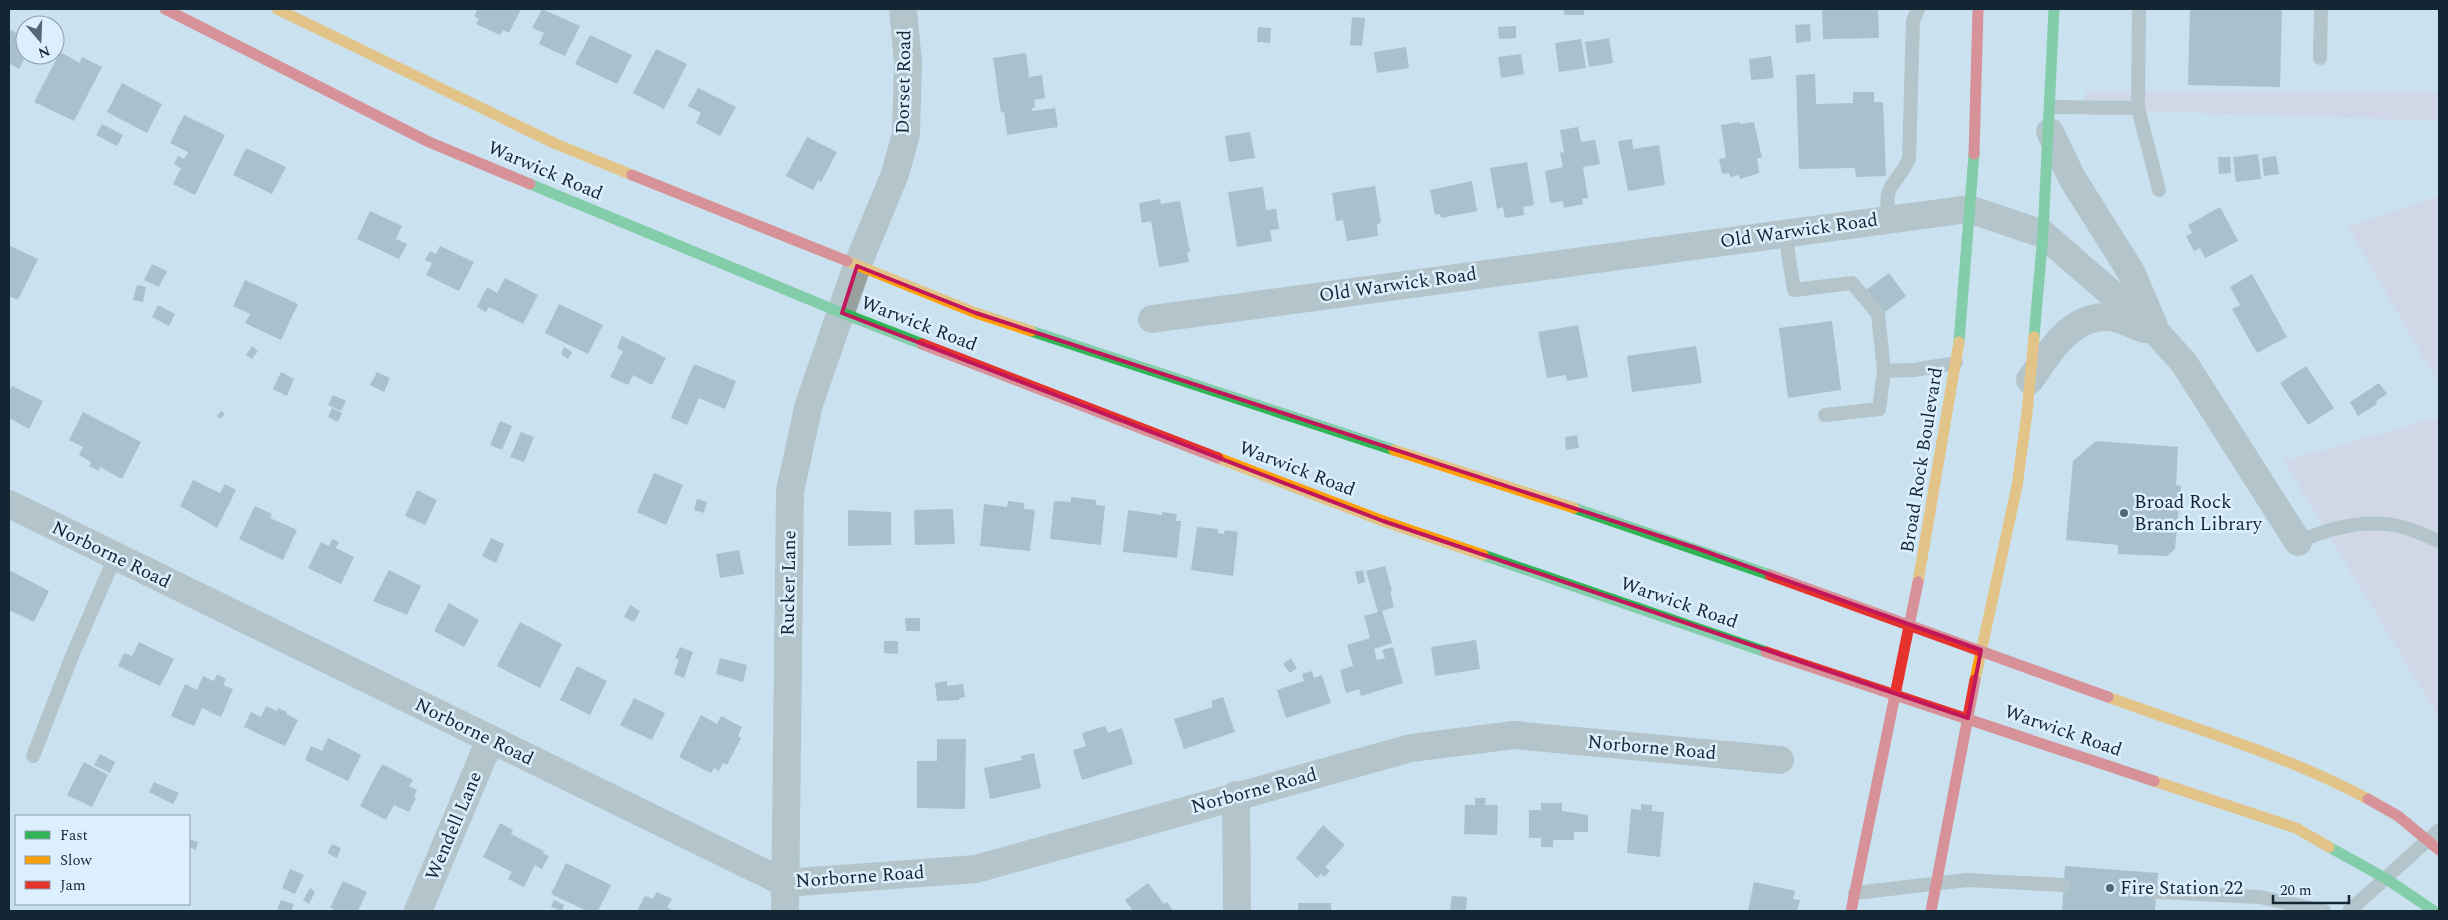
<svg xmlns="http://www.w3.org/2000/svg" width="2448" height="920" viewBox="0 0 2448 920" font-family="Spectral,serif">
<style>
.green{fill:#d7cbda}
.building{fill:#8199a2}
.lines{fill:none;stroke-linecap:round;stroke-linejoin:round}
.lane{stroke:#98a19e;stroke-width:14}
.street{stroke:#98a19e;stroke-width:28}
.fast{stroke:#30b455;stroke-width:11}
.slow{stroke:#ff9f0a;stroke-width:11}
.jam{stroke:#e5322d;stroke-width:11}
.marked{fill:none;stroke:#c2185b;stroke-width:4;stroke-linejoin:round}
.poi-dot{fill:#526875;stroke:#dbf0fc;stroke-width:2}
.labels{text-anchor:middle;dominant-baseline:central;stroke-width:5;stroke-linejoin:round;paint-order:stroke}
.street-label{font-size:19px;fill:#122733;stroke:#dbf0fc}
.poi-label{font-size:19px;fill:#122733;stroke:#dbf0fc;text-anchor:start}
</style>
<rect width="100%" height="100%" fill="#cae2f0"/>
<g class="green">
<polygon points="2087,91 2439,92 2439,121 2081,109"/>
<polygon points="2439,195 2439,385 2348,227"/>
<polygon points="2439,417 2439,718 2284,461"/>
</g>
<g class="building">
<polygon points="478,9 521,9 509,33 503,30 500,35 476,24 479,19 474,16"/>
<polygon points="542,9 580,26 565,56 539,44 544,33 532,28"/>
<polygon points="1558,9 1584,9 1584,15 1564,15 1564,11"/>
<polygon points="1822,9 1878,9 1879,38 1823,39"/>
<polygon points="2190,9 2282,9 2280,87 2188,85"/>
<polygon points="1352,17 1365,18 1362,46 1350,45"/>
<polygon points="1810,24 1811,41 1796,43 1795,25"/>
<polygon points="1516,26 1516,38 1499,39 1498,27"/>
<polygon points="1258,27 1271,28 1270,43 1257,42"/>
<polygon points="9,29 25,37 26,55 19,69 9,63"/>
<polygon points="590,35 632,55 617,84 575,64"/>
<polygon points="1609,38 1613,63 1589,67 1585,42"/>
<polygon points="1581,39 1586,68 1559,72 1555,43"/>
<polygon points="1406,47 1409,68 1377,73 1374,52"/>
<polygon points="656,49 687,64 664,109 633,93"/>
<polygon points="60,52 80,63 82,57 102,67 74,121 34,102"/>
<polygon points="1026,53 1029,77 1042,75 1045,98 1034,100 1035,108 1032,108 1032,111 1055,108 1058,127 1007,135 1004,112 1001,113 993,58"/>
<polygon points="1521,54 1524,74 1501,78 1498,57"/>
<polygon points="1771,56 1774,78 1751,80 1749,59"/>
<polygon points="1815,74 1816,104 1853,103 1853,92 1874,92 1874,102 1883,102 1886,176 1856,177 1855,168 1799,169 1796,75"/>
<polygon points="122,83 162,104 147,133 107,112"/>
<polygon points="698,88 736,107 720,136 696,123 701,113 688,106"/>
<polygon points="184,115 225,135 195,195 173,184 181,168 174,164 178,156 184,159 188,152 170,143"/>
<polygon points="1740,122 1740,124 1754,122 1762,158 1757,158 1759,173 1740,179 1739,175 1730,177 1729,173 1722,174 1719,159 1726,158 1721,125"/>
<polygon points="102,124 123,135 117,146 96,135"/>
<polygon points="1578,127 1581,142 1595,140 1600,164 1583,167 1588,198 1582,199 1583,204 1564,208 1563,201 1550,203 1545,171 1563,167 1560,153 1564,152 1560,130"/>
<polygon points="1250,132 1255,158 1229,162 1225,136"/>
<polygon points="807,137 837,152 821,182 818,180 813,190 786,176"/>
<polygon points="1632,139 1633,149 1659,145 1665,185 1628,191 1618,141"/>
<polygon points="246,148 286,167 272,194 233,175"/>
<polygon points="2258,154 2261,179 2236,182 2233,157"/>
<polygon points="2276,156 2279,174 2264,176 2262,158"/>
<polygon points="2218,157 2230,157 2231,173 2219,174"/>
<polygon points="1527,162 1534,205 1523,207 1524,215 1505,218 1503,207 1497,209 1490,168"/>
<polygon points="1472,181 1477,211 1441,218 1440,214 1435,215 1430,190"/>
<polygon points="1375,186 1381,223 1377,224 1378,236 1347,241 1343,220 1336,221 1332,193"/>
<polygon points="1263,187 1266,210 1276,209 1279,229 1270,230 1272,241 1237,247 1228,192"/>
<polygon points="1160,199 1161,204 1180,201 1190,252 1187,253 1189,262 1159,267 1151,221 1142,223 1139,203"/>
<polygon points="2220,207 2238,241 2205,258 2200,248 2194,251 2186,236 2192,233 2188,225"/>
<polygon points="370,211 402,226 396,239 407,244 399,259 357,239"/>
<polygon points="10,246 38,259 18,300 9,296"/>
<polygon points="440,246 474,262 459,291 426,275 432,263 425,260 430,251 436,254"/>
<polygon points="152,264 167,271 159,287 144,280"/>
<polygon points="1889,273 1906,296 1884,313 1866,290"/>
<polygon points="2252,274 2287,337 2257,353 2232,309 2240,305 2230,287"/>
<polygon points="505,278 538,295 523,324 489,307 486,312 477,307 487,287 497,293"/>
<polygon points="245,280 298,304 281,340 245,323 250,314 233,306"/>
<polygon points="137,285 146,287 143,302 133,300"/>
<polygon points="559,304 603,325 588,354 545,333"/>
<polygon points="158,305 175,314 169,326 152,317"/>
<polygon points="1832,321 1841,390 1788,398 1779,328"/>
<polygon points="1578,325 1588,377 1567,381 1566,375 1547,378 1538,332"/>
<polygon points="622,336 666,358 652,385 633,375 628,385 610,377 623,351 617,348"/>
<polygon points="252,346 258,351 252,359 246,355"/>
<polygon points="1696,346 1702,383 1632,392 1627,356"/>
<polygon points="564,347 572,352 568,359 561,354"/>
<polygon points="694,364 736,381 725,409 699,398 687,425 671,418"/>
<polygon points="2306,366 2334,408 2308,425 2280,383"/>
<polygon points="281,372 294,379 287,396 273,389"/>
<polygon points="377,372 390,378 384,392 370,385"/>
<polygon points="2379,383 2387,394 2376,401 2377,404 2358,416 2350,402"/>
<polygon points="12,386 43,401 29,429 9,418 9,392"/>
<polygon points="333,395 346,401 341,411 328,405"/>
<polygon points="332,408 342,413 338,422 328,417"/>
<polygon points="221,411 225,414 220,419 217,416"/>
<polygon points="83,412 141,442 122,479 100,467 99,471 89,466 91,462 79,455 83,447 69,440"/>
<polygon points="500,421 512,426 502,450 490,445"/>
<polygon points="521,432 534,437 524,462 510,457"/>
<polygon points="1577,435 1579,448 1566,450 1565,437"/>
<polygon points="2096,441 2178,447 2176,485 2181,486 2175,549 2167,556 2118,554 2118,545 2066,540 2073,461"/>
<polygon points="654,473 683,485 666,525 637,512"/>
<polygon points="193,480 220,493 225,484 236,490 217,528 180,506"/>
<polygon points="417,490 437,500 425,525 405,516"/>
<polygon points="1071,497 1096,500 1096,505 1105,506 1101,545 1050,539 1054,501 1071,502"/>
<polygon points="697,499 707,502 704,513 694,510"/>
<polygon points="1008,501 1024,503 1024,509 1035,510 1030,551 980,546 984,504 1007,507"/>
<polygon points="255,506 272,514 270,518 297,530 283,560 239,539"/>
<polygon points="953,509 955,544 915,545 914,510"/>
<polygon points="848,510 891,512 891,545 848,546"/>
<polygon points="1128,510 1162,515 1162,512 1177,514 1176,521 1181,521 1177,558 1123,552"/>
<polygon points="1197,527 1218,529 1218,533 1224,534 1225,530 1238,532 1233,576 1191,570"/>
<polygon points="491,538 504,544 496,563 482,556"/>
<polygon points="332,539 339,542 336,548 354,557 341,584 308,568 321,542 329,546"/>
<polygon points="739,550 744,574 720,578 716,554"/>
<polygon points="1385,566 1392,591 1390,591 1394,607 1382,611 1392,643 1374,649 1377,660 1385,658 1382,650 1393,647 1403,683 1361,696 1359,689 1346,693 1340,670 1353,666 1347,645 1370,638 1364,616 1378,612 1366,571"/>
<polygon points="9,570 49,591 34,622 9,610"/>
<polygon points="389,570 421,586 407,615 373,601"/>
<polygon points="1363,570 1365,582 1358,584 1355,572"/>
<polygon points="449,603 479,620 464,647 434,631"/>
<polygon points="630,605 640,611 634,622 624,617"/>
<polygon points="905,618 920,618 920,631 906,631"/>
<polygon points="520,622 562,644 540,688 497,666"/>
<polygon points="1476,640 1480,669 1435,676 1431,647"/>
<polygon points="884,641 898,641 898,654 884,653"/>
<polygon points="139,642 174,659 160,686 118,666 124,653 132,656"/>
<polygon points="680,647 693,652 684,678 674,674 679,659 675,658"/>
<polygon points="720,658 747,665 743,682 716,674"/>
<polygon points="1291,658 1297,668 1290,673 1283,664"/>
<polygon points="577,666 607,681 590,715 560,700"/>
<polygon points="1312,671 1314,678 1322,675 1331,703 1286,718 1277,690 1304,681 1302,674"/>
<polygon points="217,674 226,679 223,685 233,689 221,717 202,708 194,726 171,716 185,684 197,690 203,676 214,681"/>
<polygon points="947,681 947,686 963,684 965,697 959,698 959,700 937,701 935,683"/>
<polygon points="1223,697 1235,732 1184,749 1174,719 1213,707 1211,701"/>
<polygon points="634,698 665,713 652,740 620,725"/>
<polygon points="266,706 277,711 278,708 287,712 286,714 298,720 285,746 244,727 251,712 261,717"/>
<polygon points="701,715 717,724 721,716 742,727 738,736 741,738 727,765 723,763 719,771 714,768 711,773 679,757"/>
<polygon points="1105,726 1108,733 1122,728 1133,764 1082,780 1073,750 1086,746 1082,733"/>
<polygon points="328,738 361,755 348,781 305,760 311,746 322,751"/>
<polygon points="937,739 966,739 965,809 917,808 917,761 937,761"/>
<polygon points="1034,753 1041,788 990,799 984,768 1022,760 1021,756"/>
<polygon points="100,754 115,762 110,773 94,765"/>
<polygon points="84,762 108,775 92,807 67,795"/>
<polygon points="382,764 413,780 409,786 417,790 414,797 416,798 409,812 394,805 386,820 360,806"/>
<polygon points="154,782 179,793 173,804 149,792"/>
<polygon points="1475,798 1486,798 1485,805 1498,805 1497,835 1464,834 1465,805 1475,805"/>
<polygon points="1541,803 1562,803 1562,811 1588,815 1588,832 1574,832 1574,840 1553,840 1553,847 1541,847 1541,838 1529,838 1529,810 1541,810"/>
<polygon points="1641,804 1652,805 1652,811 1664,812 1660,857 1627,853 1631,809 1641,810"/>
<polygon points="500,823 513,830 511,834 544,851 543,853 549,856 542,869 535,865 524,887 508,879 512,872 483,857"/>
<polygon points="1323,825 1345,845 1325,867 1330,871 1324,877 1321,874 1317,878 1296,858"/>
<polygon points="189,839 198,842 196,850 189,847"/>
<polygon points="332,844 341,848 337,858 327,853"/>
<polygon points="566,863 611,885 598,911 587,911 551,894"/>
<polygon points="2065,866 2158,873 2155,911 2062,911"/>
<polygon points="290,869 304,875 295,894 282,888"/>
<polygon points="343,881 367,892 358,911 337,911 330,908"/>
<polygon points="1754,882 1795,891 1793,899 1800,900 1797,911 1748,911"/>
<polygon points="1148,883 1164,904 1167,902 1173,911 1133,911 1125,900"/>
<polygon points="310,888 315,892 309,904 303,900"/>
<polygon points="657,892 672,899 667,907 674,911 637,911 645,896 653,899"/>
<polygon points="1452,896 1467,897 1466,911 1450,911"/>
<polygon points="281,900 294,904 291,911 277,911"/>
<polygon points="554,900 564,905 562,911 551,907"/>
<rect x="1298" y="903" width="33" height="8"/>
</g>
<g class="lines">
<g class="lane">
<polyline points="2320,58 2321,9"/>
<polyline points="2051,107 2138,108 2139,9"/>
<polyline points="2138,108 2159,190"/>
<path d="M1889,219c-6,-39 6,-30 20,-60l4,-138 5,-12"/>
<polyline points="1785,233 1794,290 1852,283 1878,314 1884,371"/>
<polyline points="1825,415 1879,409 1884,371 1914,370 1956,363"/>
<path d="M2298,542c31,-14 67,-23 101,-16 14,3 27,10 40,15"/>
<polyline points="33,756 72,656 115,557"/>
<polyline points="2157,892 2260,897 2324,911"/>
<polyline points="1855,893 1967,880 2064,885"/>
<polyline points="2349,911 2439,830"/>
</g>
<g class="street">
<polyline points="2050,132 2072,178 2131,272 2154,326"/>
<polyline points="1152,319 1969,209 2043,234 2158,334 2184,363 2298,542"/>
<path d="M2030,380c20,-28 39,-64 78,-63 11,0 25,8 36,12"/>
<polyline points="9,504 785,883 976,869 1411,748 1514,735 1780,760"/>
<polyline points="1236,795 1237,911"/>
<polyline points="418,911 490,740"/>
<polyline points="785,911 790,491 809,404 857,266 895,174 906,134 908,63 903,9"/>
</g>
<g class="fast">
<polyline points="530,184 842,313 922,344"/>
<polyline points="1031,331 1394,450"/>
<polyline points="2034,337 2043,234 2054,9"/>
<polyline points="1959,342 1974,154"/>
<polyline points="1574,508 1770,575"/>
<polyline points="1483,555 1766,652"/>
<polyline points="2329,847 2385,878 2434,911"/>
</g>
<g class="slow">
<polyline points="277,9 556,144 632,175"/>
<polyline points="847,261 976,313 1031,331"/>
<polyline points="1394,450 1574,508"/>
<polyline points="1218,458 1383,521 1483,555"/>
<polyline points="1918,582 1959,342"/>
<polyline points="1975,680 2017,486 2027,413 2034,337"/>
<path d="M2108,697c87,32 178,58 260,102"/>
<polyline points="2154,781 2296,828 2329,847"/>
</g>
<g class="jam">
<polyline points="165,9 429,142 530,184"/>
<polyline points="1974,154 1978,9"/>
<polyline points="632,175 847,261"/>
<polyline points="922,344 1218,458"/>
<polyline points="1770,575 2108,697"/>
<polyline points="1766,652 2154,781"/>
<polyline points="2368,799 2398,816 2439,850"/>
<polyline points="1851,911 1918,582"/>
<polyline points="1931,911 1975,680"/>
</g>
</g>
<path d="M0 0H2448V920H0ZM857,266l119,47 720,235 285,102 -13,68 -585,-197 -541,-208z" fill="#cae2f0" fill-opacity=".55" fill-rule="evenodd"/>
<path class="marked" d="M857,266l119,47 720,235 285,102 -13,68 -585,-197 -541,-208z"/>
<g class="poi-dot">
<circle cx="2124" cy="513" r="5"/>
<circle cx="2110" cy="888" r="5"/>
</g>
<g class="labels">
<g class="street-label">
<text transform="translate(904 82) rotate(-89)">Dorset Road</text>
<text transform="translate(545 171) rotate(23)">Warwick Road</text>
<text transform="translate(1799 231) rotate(-8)">Old Warwick Road</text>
<text transform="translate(1398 285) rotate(-8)">Old Warwick Road</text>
<text transform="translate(919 324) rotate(21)">Warwick Road</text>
<text transform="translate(1922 460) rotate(-81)">Broad Rock Boulevard</text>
<text transform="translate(1297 469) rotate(21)">Warwick Road</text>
<text transform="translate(111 555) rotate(26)">Norborne Road</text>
<text transform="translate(789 583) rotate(-89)">Rucker Lane</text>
<text transform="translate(1679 603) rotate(19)">Warwick Road</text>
<text transform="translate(2063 731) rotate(19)">Warwick Road</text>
<text transform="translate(474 732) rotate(26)">Norborne Road</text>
<text transform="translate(1652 748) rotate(5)">Norborne Road</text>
<text transform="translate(1254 791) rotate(-15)">Norborne Road</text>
<text transform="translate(454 826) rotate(-67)">Wendell Lane</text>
<text transform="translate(860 877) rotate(-4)">Norborne Road</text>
</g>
<g class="poi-label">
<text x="2134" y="502">Broad Rock<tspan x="2134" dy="22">Branch Library</tspan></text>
<text x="2120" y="888">Fire Station 22</text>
</g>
</g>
<rect width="2448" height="920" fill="none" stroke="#122733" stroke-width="20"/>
<rect x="15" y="815" width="175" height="90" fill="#dbf0fc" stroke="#8ba0ac"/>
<rect x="25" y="831" width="25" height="8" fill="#30b455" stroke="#8ba0ac"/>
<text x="60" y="840" font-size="15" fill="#122733">Fast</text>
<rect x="25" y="856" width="25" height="8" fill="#ff9f0a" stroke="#8ba0ac"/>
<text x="60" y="865" font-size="15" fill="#122733">Slow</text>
<rect x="25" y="881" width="25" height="8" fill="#e5322d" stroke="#8ba0ac"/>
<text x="60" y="890" font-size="15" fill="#122733">Jam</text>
<g transform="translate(40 40) rotate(161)"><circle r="24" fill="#dbf0fc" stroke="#8ba0ac"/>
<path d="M0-4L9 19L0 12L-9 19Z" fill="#526875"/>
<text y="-8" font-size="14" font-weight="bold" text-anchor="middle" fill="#122733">N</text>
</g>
<path d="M2273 895v8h76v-8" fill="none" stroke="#122733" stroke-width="2.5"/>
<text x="2280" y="895" font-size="15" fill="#122733" stroke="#dbf0fc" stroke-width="4" paint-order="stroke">20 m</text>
</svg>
